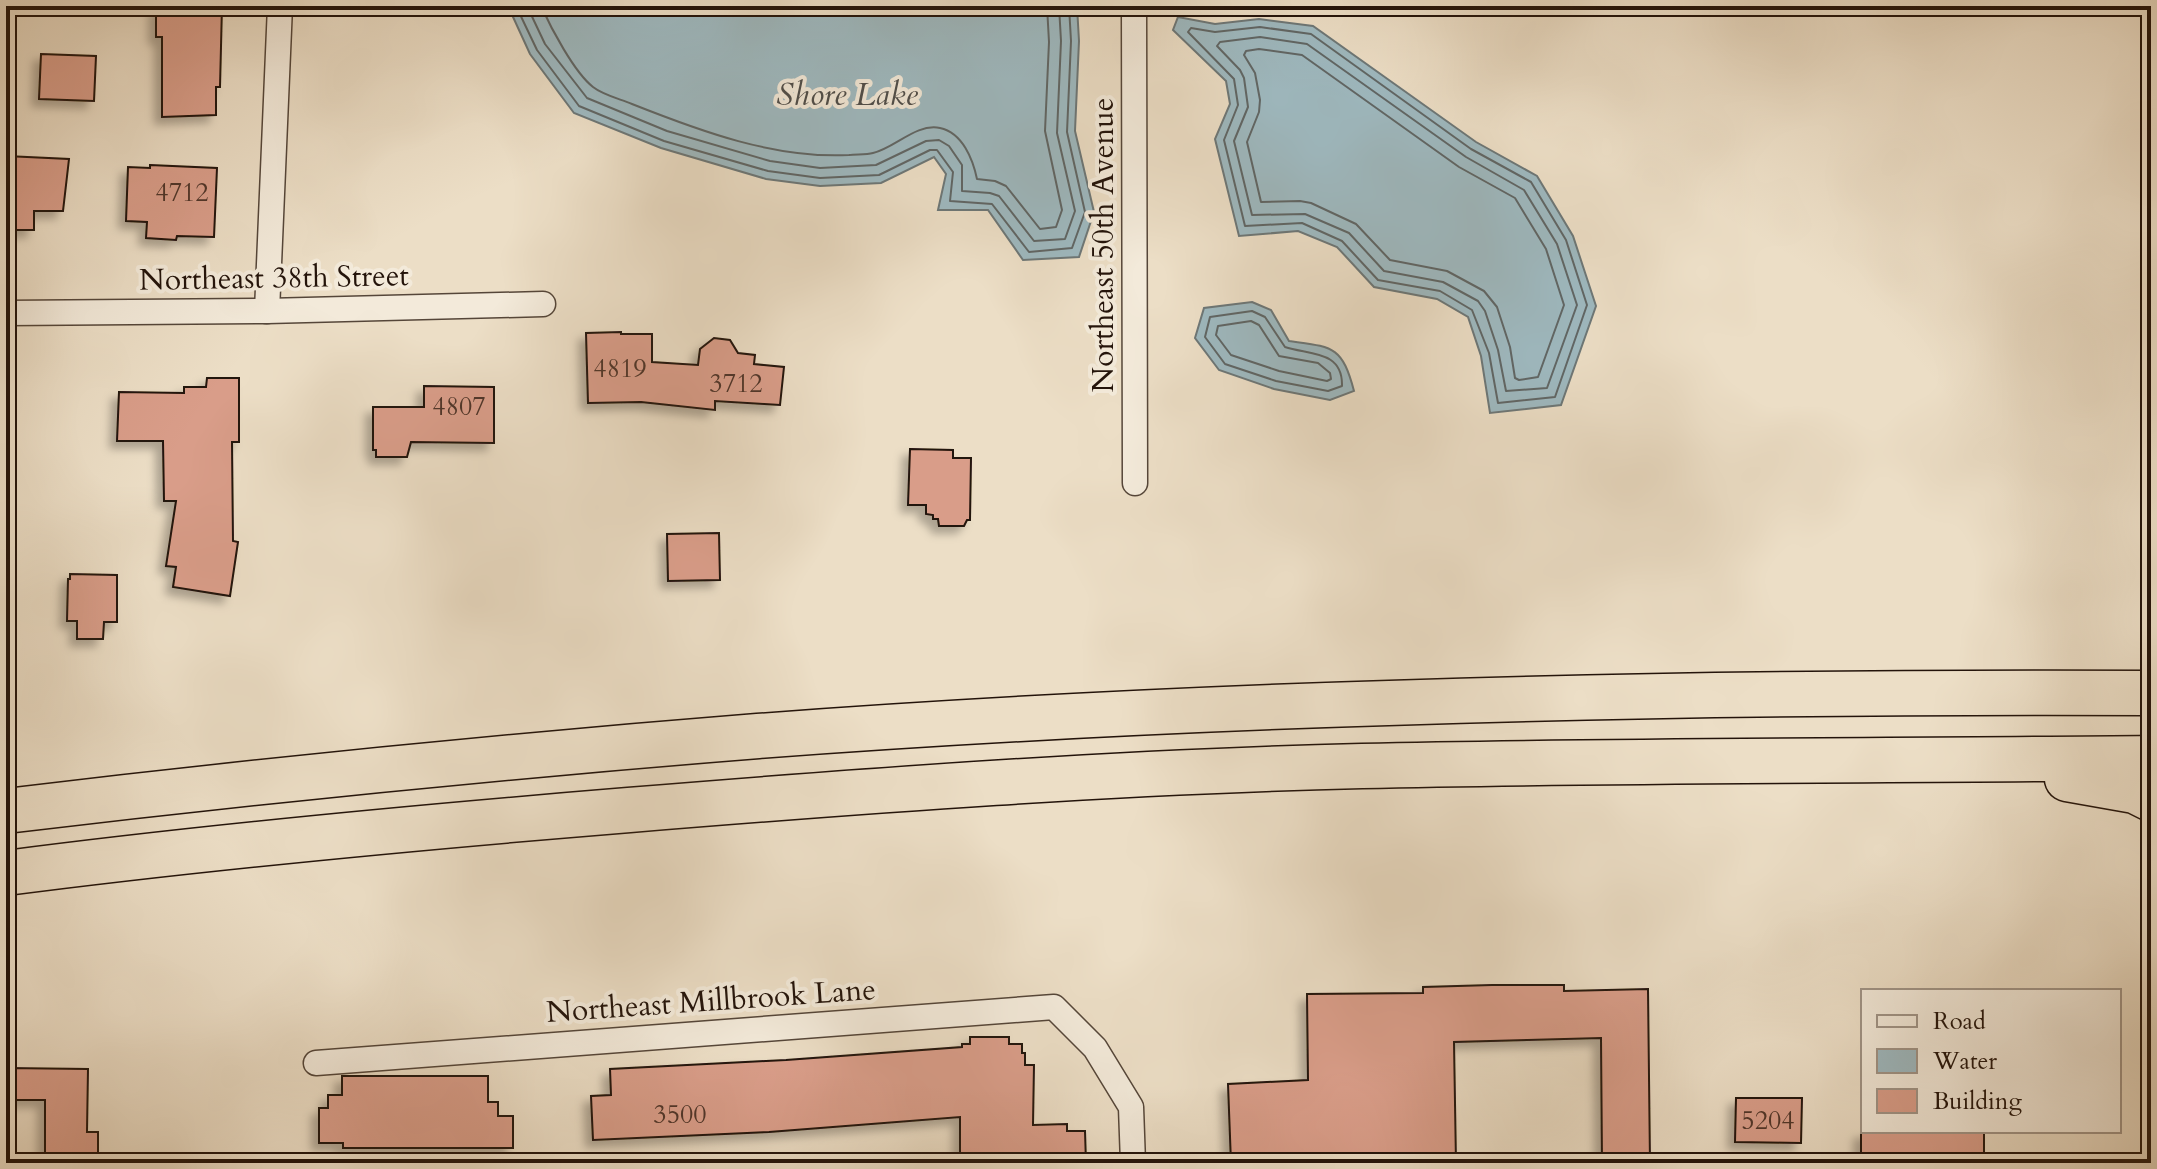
<svg xmlns="http://www.w3.org/2000/svg" width="2157" height="1169" viewBox="0 0 2157 1169" font-family="Cardo,serif">
<style>
.water{fill:#9eb9c0;stroke:#6d7777;stroke-width:2}
.lines{fill:none;stroke-linecap:round;stroke-linejoin:round}
.shore{stroke:#606665;stroke-width:2}
.building{fill:#d99d89;stroke:#23130a;stroke-width:2;filter:url(#shadow)}
.street-casing{stroke:#554639;stroke-width:27}
.highway-casing{stroke:#23130a;stroke-width:47}
.street{stroke:#f3eada;stroke-width:24}
.highway{stroke:#ecdec6;stroke-width:44}
.labels{text-anchor:middle;dominant-baseline:central;stroke-width:8;stroke-linejoin:round;paint-order:stroke}
.number-label{font-size:26px;fill:#50362a}
.street-label{font-size:30px;fill:#23130a;stroke:#f3eada}
.water-label{font-size:32px;font-style:italic;fill:#4e4d4a;stroke:#f3eada}
</style>
<defs>
<filter id="shadow"><feDropShadow dx="-7" dy="7" stdDeviation="4" flood-color="#0004"/></filter>
</defs>
<rect width="100%" height="100%" fill="#ecdec6"/>
<filter id="stains"><feTurbulence type="fractalNoise" baseFrequency=".0025" numOctaves="4"/><feColorMatrix values="0 0 0 0 .2 0 0 0 0 .09 0 0 0 0 .02 0 0 0 .5 -.17"/></filter>
<radialGradient id="worn" r=".72"><stop offset=".6" stop-color="#630" stop-opacity="0"/><stop offset="1" stop-color="#630" stop-opacity=".3"/></radialGradient>
<g class="water">
<polygon points="508,6 1077,6 1079,41 1075,131 1094,212 1079,257 1023,260 988,210 938,210 946,174 934,157 881,183 820,186 766,179 661,148 574,113 530,54"/>
<polygon points="1178,17 1215,24 1259,19 1313,26 1476,142 1537,176 1573,236 1596,306 1561,405 1490,413 1481,356 1468,317 1437,299 1374,287 1337,247 1298,231 1239,236 1215,139 1230,104 1226,81 1173,30"/>
<path d="M1252,302l19,8 18,31c43,6 53,4 65,50l-24,9 -56,-11 -55,-19 -24,-32 9,-30z"/>
</g>
<g class="lines">
<g class="shore">
<polyline points="516,6 537,50 579,106 664,141 768,171 820,178 879,175 930,150 937,150 953,172 950,201 992,204 1029,252 1072,248 1085,212 1067,132 1071,41 1069,6"/>
<polyline points="527,6 545,44 587,98 667,131 770,161 820,168 876,165 926,141 939,140 949,146 962,165 962,191 990,193 999,196 1034,241 1065,239 1075,211 1057,133 1061,41 1059,6"/>
<path d="M541,6c10,22 33,66 52,81 10,8 27,12 39,17 68,27 143,55 217,51 7,-1 17,0 24,-2 22,-5 43,-30 67,-25 23,5 33,32 37,51l18,2 11,5 34,43 16,-2 6,-17 -17,-79 4,-89 -2,-36"/>
<polygon points="1260,27 1311,34 1471,149 1531,182 1566,240 1587,305 1555,397 1498,403 1489,353 1472,310 1440,291 1378,280 1342,241 1302,223 1245,226 1224,140 1238,105 1234,79 1188,32 1191,28 1215,32"/>
<polygon points="1260,37 1307,44 1466,157 1524,190 1557,244 1577,305 1547,388 1506,391 1498,350 1485,311 1478,301 1443,282 1384,271 1349,233 1305,214 1252,215 1234,141 1248,107 1244,78 1240,70 1217,46 1220,42"/>
<polygon points="1259,49 1302,55 1459,167 1515,198 1546,249 1564,305 1538,377 1519,380 1515,378 1510,347 1497,307 1484,291 1447,271 1390,260 1356,224 1311,203 1300,201 1261,202 1247,142 1259,112 1260,100 1255,73 1244,55 1246,51"/>
<path d="M1252,311l13,6 20,30c24,8 58,3 57,39l-14,5 -52,-10 -51,-17 -20,-27 5,-20z"/>
<polygon points="1251,321 1259,325 1279,356 1318,363 1330,373 1331,379 1327,381 1279,371 1231,355 1216,335 1218,326"/>
</g>
</g>
<g class="building">
<polygon points="156,6 222,6 220,87 216,87 216,115 162,117 162,37 156,37"/>
<polygon points="41,54 96,56 94,101 39,99"/>
<polygon points="6,156 69,159 63,211 34,211 34,230 6,230"/>
<polygon points="150,165 217,168 214,237 177,236 176,240 146,238 147,222 126,221 128,167 150,168"/>
<polygon points="621,332 621,334 652,334 652,362 698,365 700,349 714,338 730,340 738,353 755,355 754,364 784,367 780,405 715,401 715,410 641,402 588,403 586,333"/>
<polygon points="207,378 239,378 239,442 232,442 233,541 238,542 230,596 173,587 176,567 166,566 176,501 164,501 163,441 117,441 119,392 184,393 184,387 206,387"/>
<polygon points="424,386 494,387 494,443 411,442 407,457 376,457 376,450 373,450 373,407 424,407"/>
<polygon points="910,449 953,450 953,458 971,458 970,520 967,520 964,526 939,526 938,519 933,519 933,515 926,514 926,505 908,505"/>
<polygon points="719,533 720,580 668,581 667,534"/>
<polygon points="70,574 117,575 117,622 104,622 103,639 77,639 77,621 67,621 68,579 70,579"/>
<polygon points="1492,985 1564,985 1564,991 1648,989 1650,1163 1602,1163 1601,1038 1454,1042 1456,1163 1400,1163 1400,1153 1280,1156 1280,1162 1231,1163 1228,1084 1308,1080 1307,994 1423,993 1423,987"/>
<polygon points="970,1037 1009,1037 1009,1044 1022,1044 1022,1053 1025,1053 1025,1065 1034,1065 1033,1125 1067,1124 1067,1131 1085,1131 1086,1163 960,1163 960,1117 769,1132 593,1140 591,1096 611,1095 610,1069 786,1060 962,1047 962,1044 970,1044"/>
<polygon points="6,1068 88,1069 87,1132 98,1132 98,1157 45,1156 45,1100 6,1100"/>
<polygon points="342,1076 488,1076 488,1102 498,1102 498,1116 513,1116 513,1148 343,1148 343,1143 319,1143 319,1108 328,1108 328,1095 342,1095"/>
<polygon points="1736,1098 1802,1098 1801,1143 1735,1142"/>
<polygon points="1984,1131 1984,1155 1932,1155 1932,1158 1928,1158 1928,1163 1867,1163 1867,1161 1861,1161 1861,1132"/>
</g>
<g class="lines">
<g class="street-casing">
<g id="street">
<polyline points="1134,6 1135,483"/>
<polyline points="267,311 280,6"/>
<polyline points="6,313 267,311 543,304"/>
<polyline points="316,1063 1054,1007 1095,1048 1131,1107 1133,1163"/>
</g>
</g>
<g class="highway-casing">
<g id="highway">
<polyline points="2067,779 2135,791 2151,799"/>
<path d="M6,811c250,-30 501,-55 752,-75 463,-35 929,-45 1393,-43"/>
<path d="M6,873c207,-27 415,-46 623,-63 244,-20 489,-38 733,-44 263,-6 526,-5 789,-8"/>
</g>
</g>
<use href="#street" class="street"/>
<use href="#highway" class="highway"/>
</g>
<g class="labels">
<g class="number-label">
<text x="182" y="192">4712</text>
<text x="620" y="368">4819</text>
<text x="736" y="383">3712</text>
<text x="459" y="406">4807</text>
<text x="680" y="1114">3500</text>
<text x="1768" y="1120">5204</text>
</g>
<g class="street-label">
<text transform="translate(1103 245) rotate(-90)">Northeast 50th Avenue</text>
<text transform="translate(274 278) rotate(-1)">Northeast 38th Street</text>
<text transform="translate(711 1001) rotate(-4)">Northeast Millbrook Lane</text>
</g>
<g class="water-label">
<text x="847" y="95">Shore Lake</text>
</g>
</g>
<rect width="2157" height="1169" fill="none" stroke="#ecdec6" stroke-width="32"/>
<rect x="8" y="8" width="2141" height="1153" fill="none" stroke="#23130a" stroke-width="4"/>
<rect x="16" y="16" width="2125" height="1137" fill="none" stroke="#23130a" stroke-width="2"/>
<rect x="1861" y="989" width="260" height="144" fill="#f3eada" stroke="#a09487" stroke-width="2"/>
<rect x="1877" y="1015" width="40" height="12" fill="#f3eada" stroke="#a09487" stroke-width="2"/>
<text x="1933" y="1029" font-size="24" fill="#23130a">Road</text>
<rect x="1877" y="1049" width="40" height="24" fill="#9eb9c0" stroke="#a09487" stroke-width="2"/>
<text x="1933" y="1069" font-size="24" fill="#23130a">Water</text>
<rect x="1877" y="1089" width="40" height="24" fill="#d99d89" stroke="#a09487" stroke-width="2"/>
<text x="1933" y="1109" font-size="24" fill="#23130a">Building</text>
<rect width="100%" height="100%" filter="url(#stains)"/>
<rect width="100%" height="100%" fill="url(#worn)"/>
</svg>
